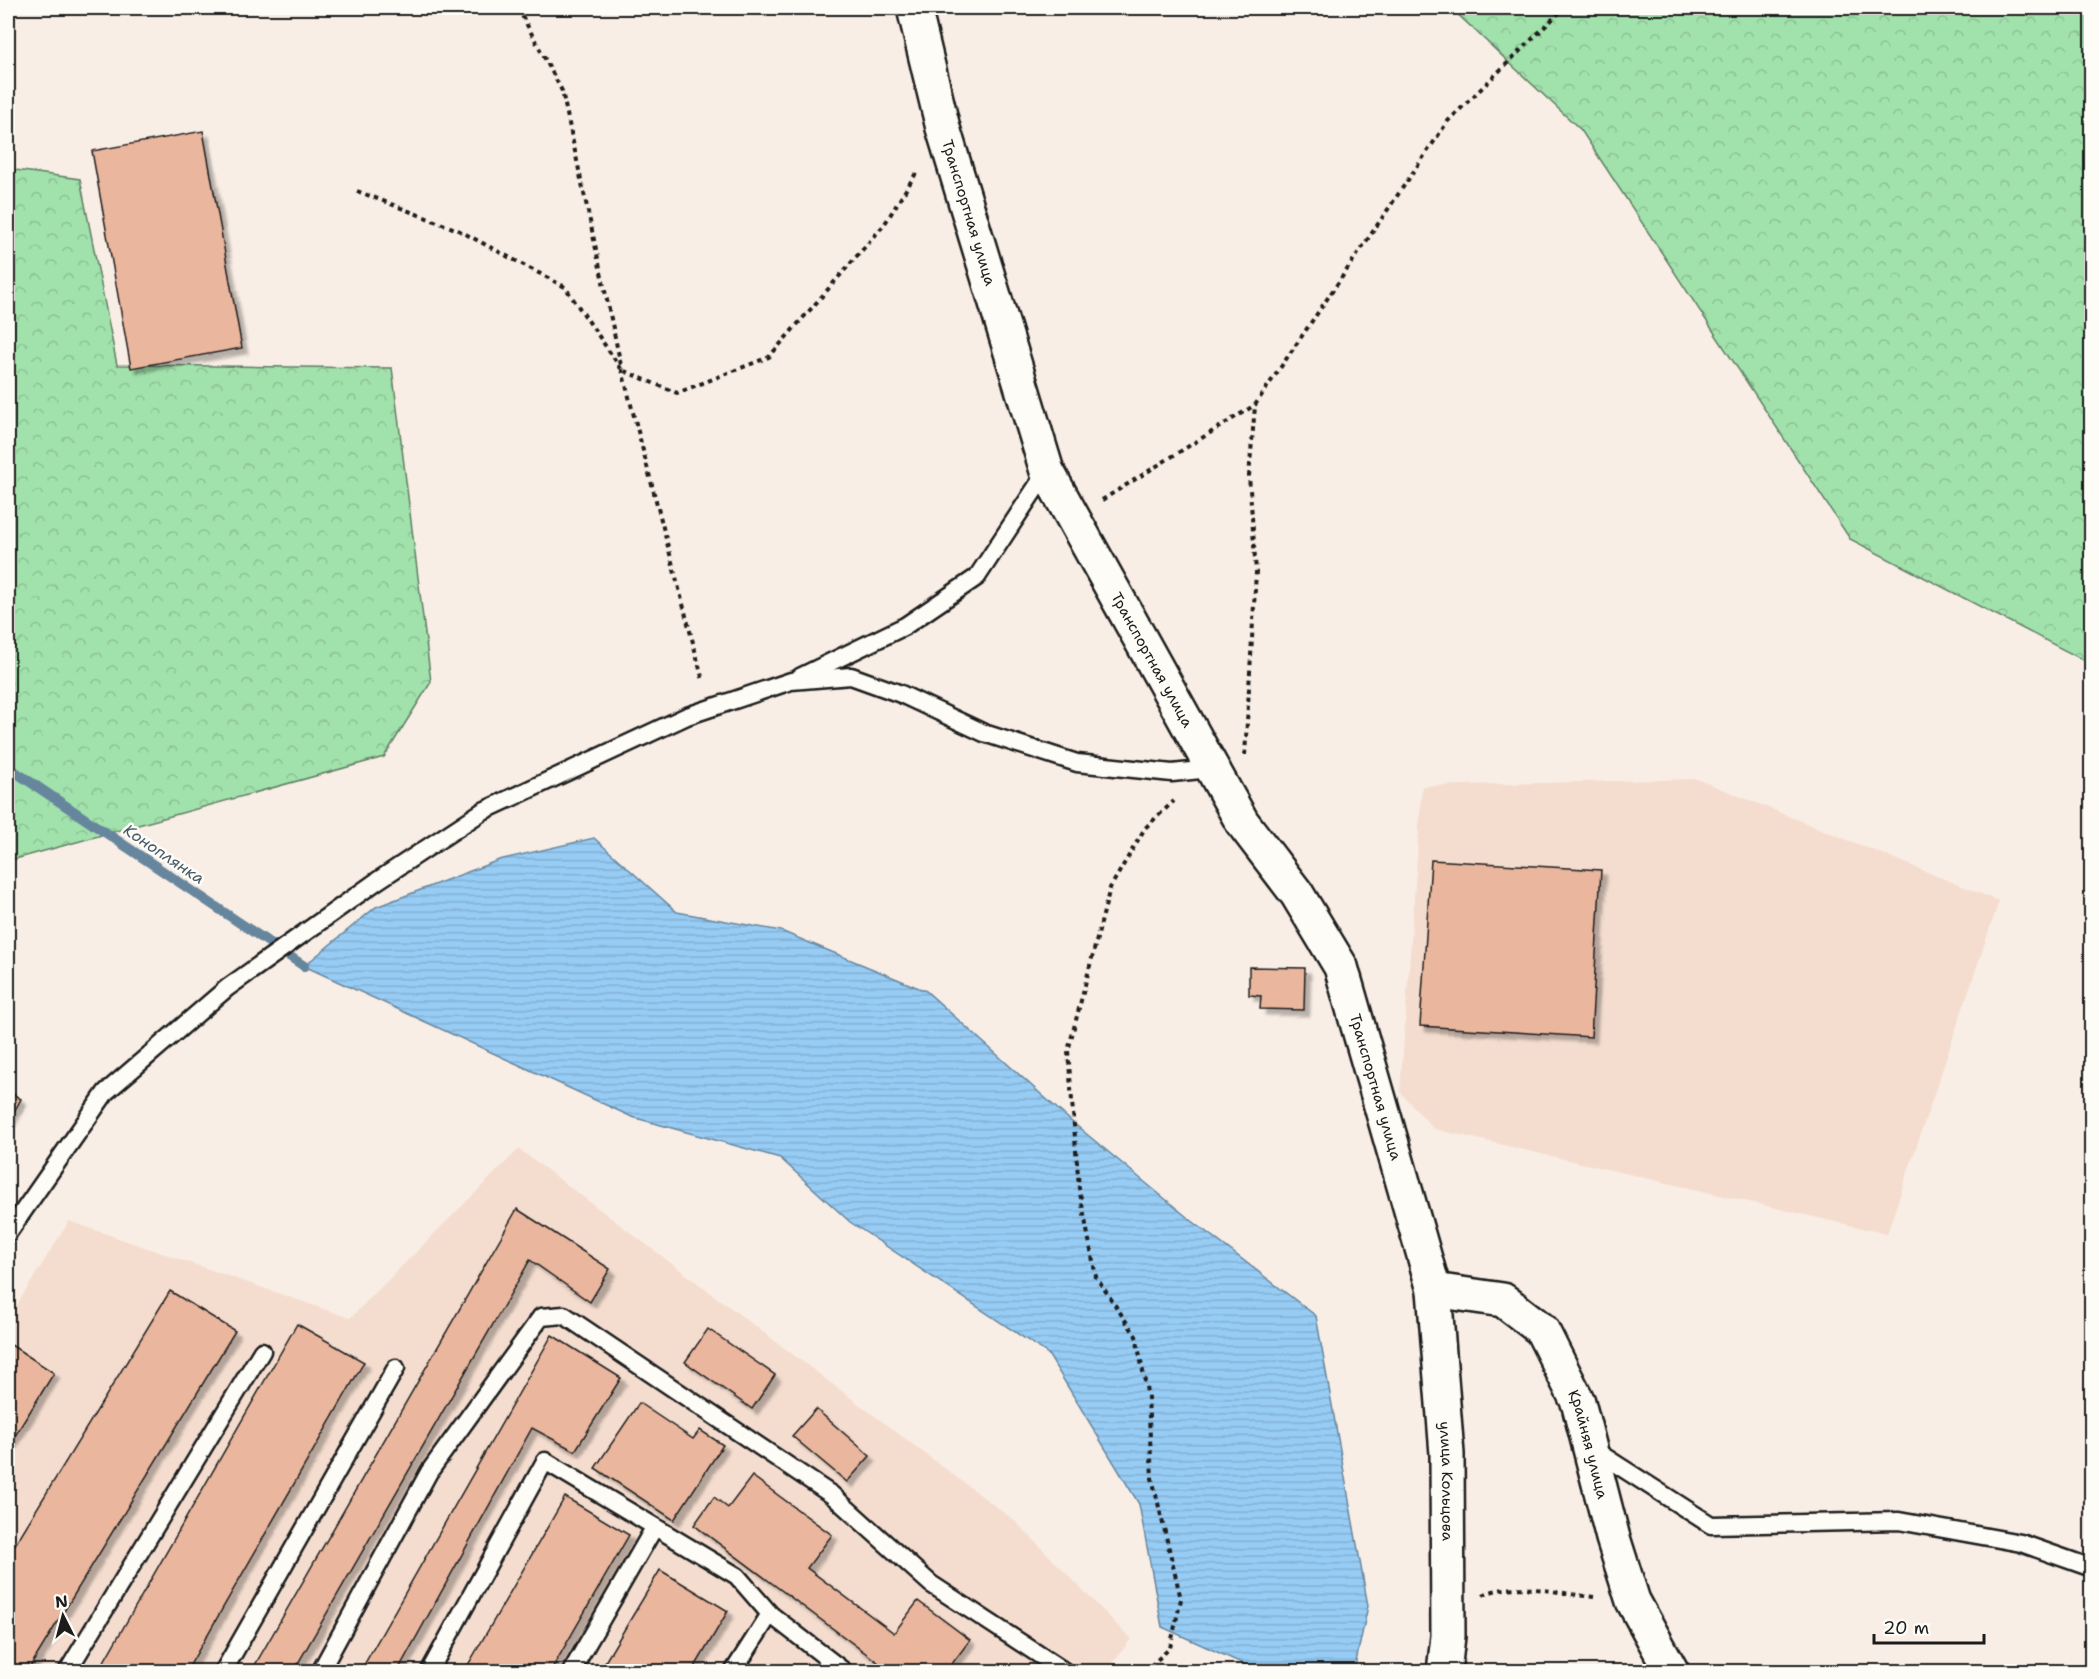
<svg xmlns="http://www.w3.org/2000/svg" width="2099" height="1679" viewBox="0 0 2099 1679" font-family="'Shantell Sans',sans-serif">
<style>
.built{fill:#f4ddcf}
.forest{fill:url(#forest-crowns);stroke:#5e7e64;stroke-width:1.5}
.water{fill:url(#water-rules);stroke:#66869e;stroke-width:1.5}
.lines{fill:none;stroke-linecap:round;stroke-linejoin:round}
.stream{stroke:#66869e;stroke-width:10}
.building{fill:#eab69d;stroke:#1c1c1c;stroke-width:1.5;filter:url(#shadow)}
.service-casing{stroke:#1c1c1c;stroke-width:21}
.minor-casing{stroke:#1c1c1c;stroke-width:38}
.path{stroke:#1c1c1c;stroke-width:4;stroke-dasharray:4.5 4.5;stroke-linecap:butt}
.service{stroke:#fdfcf7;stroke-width:16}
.minor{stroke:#fdfcf7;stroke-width:33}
.labels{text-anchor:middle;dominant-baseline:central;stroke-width:5;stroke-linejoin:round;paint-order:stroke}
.street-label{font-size:15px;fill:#1c1c1c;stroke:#fdfcf7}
.water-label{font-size:16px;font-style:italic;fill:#475a68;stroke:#fdfcf7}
</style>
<defs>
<pattern id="forest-crowns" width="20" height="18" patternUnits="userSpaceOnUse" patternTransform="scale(1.5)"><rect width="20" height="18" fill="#a1e1ab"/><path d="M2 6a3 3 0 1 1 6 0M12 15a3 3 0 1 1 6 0" fill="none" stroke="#8ac093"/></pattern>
<pattern id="water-rules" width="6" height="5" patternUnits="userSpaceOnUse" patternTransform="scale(1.5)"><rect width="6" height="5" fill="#97ccf5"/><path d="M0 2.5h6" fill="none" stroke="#82afd1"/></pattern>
<filter id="shadow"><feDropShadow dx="5.5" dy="5.5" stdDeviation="1.5" flood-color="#0004"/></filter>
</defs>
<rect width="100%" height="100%" fill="#f9eee5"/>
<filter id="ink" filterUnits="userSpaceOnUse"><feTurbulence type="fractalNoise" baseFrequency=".0167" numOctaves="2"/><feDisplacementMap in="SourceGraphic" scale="12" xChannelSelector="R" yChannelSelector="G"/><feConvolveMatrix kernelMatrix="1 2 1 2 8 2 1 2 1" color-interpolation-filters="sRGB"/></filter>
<g filter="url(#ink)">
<g class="built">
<polygon points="1697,779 1999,901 1887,1234 1434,1129 1400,1092 1422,786"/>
<polygon points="519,1149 1015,1521 1131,1639 1106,1672 8,1671 8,1319 69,1221 350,1318"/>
</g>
<g class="forest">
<polygon points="1451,8 2091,8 2091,664 1850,539 1581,130"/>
<polygon points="8,169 80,179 117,365 392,368 431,682 384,757 8,861"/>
</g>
<polygon class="water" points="594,838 677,912 781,931 926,991 1072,1122 1187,1217 1316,1316 1368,1606 1354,1671 1259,1671 1162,1627 1139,1504 1048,1354 850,1222 780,1158 632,1117 304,966 376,907 499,860"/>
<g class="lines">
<polyline class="stream" points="8,767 304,966"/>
</g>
<g class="building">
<polygon points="203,131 242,348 131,368 92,151"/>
<polygon points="1431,860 1601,870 1591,1037 1420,1026"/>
<polygon points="1249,967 1305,968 1304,1010 1260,1009 1261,996 1249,995"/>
<polygon points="8,1091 21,1099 8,1123"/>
<polygon points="517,1209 610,1269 590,1302 530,1260 293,1672 251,1672"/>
<polygon points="170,1291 235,1331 27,1672 8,1672 8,1556"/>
<polygon points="297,1324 364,1362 186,1672 98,1672"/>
<polygon points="708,1329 775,1375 752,1409 685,1362"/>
<polygon points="552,1335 621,1378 575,1451 532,1428 397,1672 360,1672"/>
<polygon points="8,1343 54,1373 8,1447"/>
<polygon points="639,1403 693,1439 700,1430 723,1445 674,1520 595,1468"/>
<polygon points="816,1409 870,1456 847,1482 792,1436"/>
<polygon points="752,1476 832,1535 807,1568 894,1633 918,1601 970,1640 948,1669 952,1672 891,1672 694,1525 714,1497 728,1508"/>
<polygon points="565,1497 629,1535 550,1672 464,1672"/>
<polygon points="660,1570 728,1611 692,1672 599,1672"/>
</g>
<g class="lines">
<g class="service-casing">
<g id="service">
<polyline points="800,677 905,626 977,577 1047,471"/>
<polyline points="8,1233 106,1092 227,988 377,881 483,811 687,716 791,681 851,676 901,694 984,733 1077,763 1172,773 1210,769"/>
<polyline points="1591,1448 1711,1525 1899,1521 2021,1543 2092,1568"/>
<polyline points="67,1672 262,1351"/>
<polyline points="223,1672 396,1368"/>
<polyline points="320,1672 429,1472 541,1317 564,1315 832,1495 931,1584 1064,1671"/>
<polyline points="429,1672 545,1461 737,1576 770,1614 845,1672"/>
<polyline points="571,1672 654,1528"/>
<polyline points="733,1672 770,1614"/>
</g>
</g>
<g class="minor-casing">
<g id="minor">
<path id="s1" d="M914,8l29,120 104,343 195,351 55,72 44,73 93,323 13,164 1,182 -4,36"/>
<path id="s2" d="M1434,1290l69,10 39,30 36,72 35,136 20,63 39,71"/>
</g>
</g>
<g class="path">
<polyline points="518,8 562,91 622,370 703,681"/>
<polyline points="357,191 458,230 565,287 622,370 677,393 769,357 884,225 918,170"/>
<polyline points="1102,500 1255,405 1448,121 1564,8"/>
<polyline points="1245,755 1256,572 1249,476 1255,406"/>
<path d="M1483,1595c31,-15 77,-1 111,2"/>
<polyline points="1144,1672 1170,1648 1181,1599 1152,1478 1148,1397 1136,1336 1096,1277 1079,1188 1068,1051 1110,888 1145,828 1174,801"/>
</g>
<use href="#service" class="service"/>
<use href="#minor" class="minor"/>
</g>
</g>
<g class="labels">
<g class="street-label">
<text stroke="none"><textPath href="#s1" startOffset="212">Транспортная улица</textPath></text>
<text stroke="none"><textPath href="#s1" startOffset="698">Транспортная улица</textPath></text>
<text stroke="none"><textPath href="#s1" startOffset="1184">Транспортная улица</textPath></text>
<text stroke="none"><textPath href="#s2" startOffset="243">Крайняя улица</textPath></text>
<text stroke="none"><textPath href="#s1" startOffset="1587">улица Кольцова</textPath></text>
</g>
<g class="water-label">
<text transform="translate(164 854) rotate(34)">Коноплянка</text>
</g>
</g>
<rect width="2099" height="1679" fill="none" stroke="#fdfcf7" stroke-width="30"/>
<rect x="15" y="15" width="2069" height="1649" fill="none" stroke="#1c1c1c" stroke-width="2" filter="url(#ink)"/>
<g transform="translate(63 1616) rotate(354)" stroke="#fdfcf7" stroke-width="4.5" paint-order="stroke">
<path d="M0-4.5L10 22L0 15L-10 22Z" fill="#1c1c1c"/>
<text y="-9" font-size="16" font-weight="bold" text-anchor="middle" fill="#1c1c1c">N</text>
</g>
<path d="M1874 1634v9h110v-9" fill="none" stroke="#1c1c1c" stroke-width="3"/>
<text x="1883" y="1634" font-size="18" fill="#1c1c1c" stroke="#fdfcf7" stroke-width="4.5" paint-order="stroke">20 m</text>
</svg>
